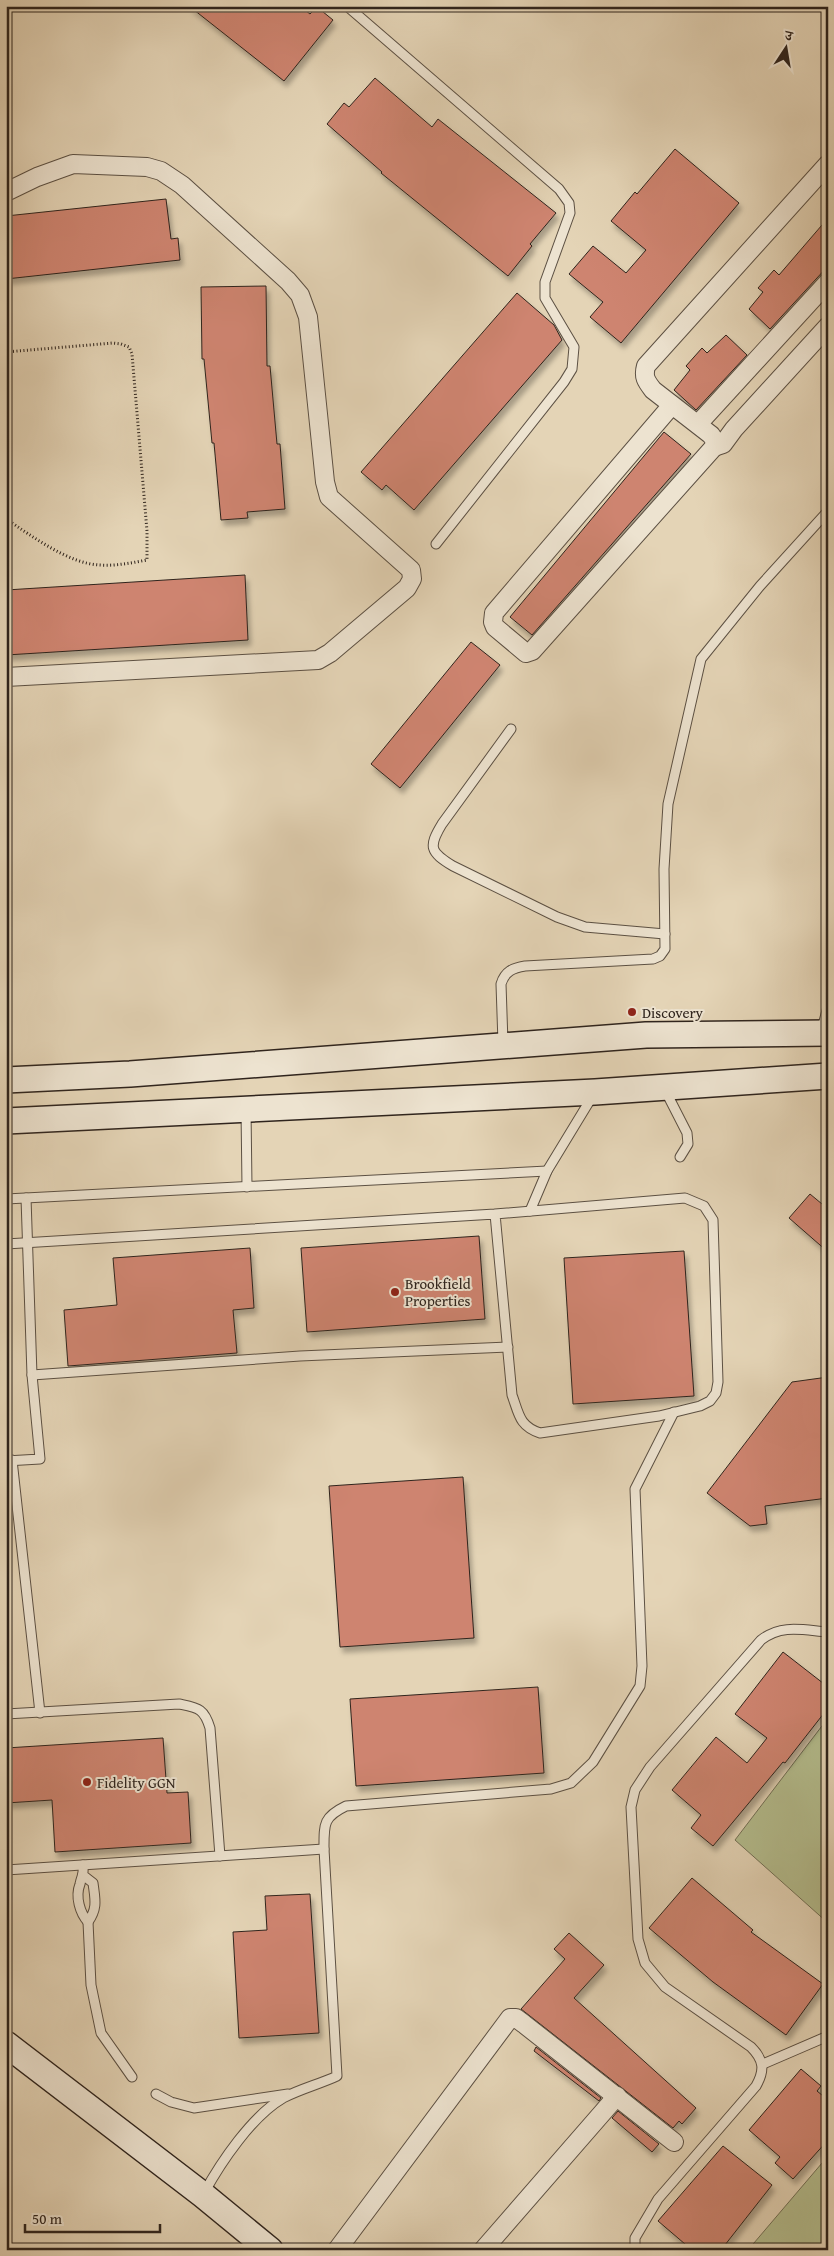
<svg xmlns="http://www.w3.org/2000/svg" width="834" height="2256" viewBox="0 0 834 2256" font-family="'Gentium Book Plus','Noto Serif Devanagari',serif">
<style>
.green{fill:#b4bd8e;stroke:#727056}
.building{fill:#ce8470;stroke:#2f241d;filter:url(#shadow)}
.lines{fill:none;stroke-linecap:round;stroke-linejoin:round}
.lane-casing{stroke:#5c5043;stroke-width:11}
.street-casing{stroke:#5c5043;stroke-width:20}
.secondary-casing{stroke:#2f241d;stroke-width:28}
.path{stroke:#2f241d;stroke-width:3;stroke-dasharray:1 2.5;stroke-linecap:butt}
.lane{stroke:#ede3d0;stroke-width:9}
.street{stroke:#ede3d0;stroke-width:18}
.secondary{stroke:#ede3d0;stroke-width:25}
.poi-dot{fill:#8f2418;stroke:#ede3d0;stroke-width:2}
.labels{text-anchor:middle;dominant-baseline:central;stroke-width:4;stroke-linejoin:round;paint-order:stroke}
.poi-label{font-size:15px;fill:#2f241d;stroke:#ede3d0;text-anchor:start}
</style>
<defs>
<filter id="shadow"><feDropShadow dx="3" dy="5.5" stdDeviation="2.5" flood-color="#0004"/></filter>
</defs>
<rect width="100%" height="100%" fill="#e4d4b6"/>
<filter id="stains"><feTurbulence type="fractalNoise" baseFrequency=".004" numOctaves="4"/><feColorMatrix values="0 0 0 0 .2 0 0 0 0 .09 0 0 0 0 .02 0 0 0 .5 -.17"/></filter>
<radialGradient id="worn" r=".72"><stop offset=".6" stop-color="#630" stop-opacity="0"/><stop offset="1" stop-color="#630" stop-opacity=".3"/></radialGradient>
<g class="green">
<polygon points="828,1718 828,1923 735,1840"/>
<polygon points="828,2156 828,2250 748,2250"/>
</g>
<g class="building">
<polygon points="189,6 300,6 310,14 317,7 333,20 284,81"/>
<polygon points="375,78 432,127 438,119 556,213 530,244 532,246 508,276 381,173 382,172 327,124 344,103 349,107"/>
<polygon points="675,149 739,203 621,343 590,317 603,302 569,274 593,246 626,273 646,250 611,221 635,192 637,194"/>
<polygon points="166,199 171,239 178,238 180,260 6,279 6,255 8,254 6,216"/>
<polygon points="828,218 828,266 770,329 749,309 763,292 758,288 774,270 779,275"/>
<polygon points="266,286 267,366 270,366 277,444 280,444 285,509 247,512 248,518 221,520 214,443 212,443 204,359 202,359 201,287"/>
<polygon points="517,293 554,325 562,340 414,510 386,485 382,490 361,472"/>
<polygon points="726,335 747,355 696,410 674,390 690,370 686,366 702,348 707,353"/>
<polygon points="664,432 691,454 532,635 510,617"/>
<polygon points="245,575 248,640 6,655 6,590"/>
<polygon points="471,642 500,665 400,788 371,764"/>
<polygon points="810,1194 828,1209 828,1252 789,1218"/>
<polygon points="479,1236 485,1319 307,1332 301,1248"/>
<polygon points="250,1248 254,1308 233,1310 237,1353 68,1366 64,1310 117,1305 113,1258"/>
<polygon points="684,1251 694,1396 573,1404 564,1258"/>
<polygon points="828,1377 828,1498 765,1506 767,1524 750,1526 707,1493 792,1382"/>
<polygon points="463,1477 474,1638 340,1647 329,1486"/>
<polygon points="783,1652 828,1687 828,1708 785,1763 783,1762 713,1846 691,1828 701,1815 672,1790 716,1737 747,1763 767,1738 735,1714"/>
<polygon points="538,1687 544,1773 356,1786 350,1699"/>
<polygon points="163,1738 167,1793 188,1792 191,1843 55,1852 52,1800 6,1803 6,1748"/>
<polygon points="692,1878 753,1930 751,1932 823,1984 786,2035 713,1982 649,1928"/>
<polygon points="310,1894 319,2033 239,2038 233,1932 267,1930 265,1896"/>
<polygon points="569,1933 604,1965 574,1998 696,2108 682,2124 679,2121 673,2128 521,2009 565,1959 554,1949"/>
<polygon points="536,2047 601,2098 599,2101 534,2051"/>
<polygon points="801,2069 821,2086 817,2091 828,2100 828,2140 793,2179 775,2163 780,2157 749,2130"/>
<polygon points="618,2111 659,2144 652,2152 612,2118"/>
<polygon points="723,2146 772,2185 721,2250 692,2250 658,2221"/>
</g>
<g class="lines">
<g class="lane-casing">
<g id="lane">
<polyline points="347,6 559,189 569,203 570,213 545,282 545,298 574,347 572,369 564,382 436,544"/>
<path d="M511,729l-69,95c-14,23 -12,28 11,42l104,51 28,10 80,7"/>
<polyline points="821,1032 828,1007"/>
<path d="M503,1043l-2,-59c4,-13 12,-16 24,-18l128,-7 7,-3 5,-7 -1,-80 4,-65 33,-145 59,-73 68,-75"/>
<polyline points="665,1090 687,1133 688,1144 680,1157"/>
<polyline points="246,1110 247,1187"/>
<polyline points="6,1199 547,1171"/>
<polyline points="530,1211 547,1171 592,1097"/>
<path d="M6,1244l489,-30 190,-16 19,8 9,14 5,162 -2,11 -6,8 -10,5 -41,10 -119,17c-21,-7 -21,-19 -28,-38l-17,-181"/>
<polyline points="32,1375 300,1356 508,1347"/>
<polyline points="12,1460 40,1713"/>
<polyline points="6,1461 40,1459 32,1375 26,1198"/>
<path d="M6,1714l173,-10c19,4 25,4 31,24l10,128"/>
<path d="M83,1865c1,11 -1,9 -3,19 -5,13 0,29 8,38 10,-14 7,-23 5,-39l-9,-7"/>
<polyline points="6,1870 324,1849"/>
<polyline points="88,1922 91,1985 101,2033 132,2077"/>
<polyline points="763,2064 828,2036"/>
<polyline points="156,2094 171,2102 194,2108 288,2094"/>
<path d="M204,2193c17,-31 48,-77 79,-95 17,-9 37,-14 54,-22l-13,-227c0,-25 -1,-32 22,-43l205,-17 20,-6 22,-21 47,-76 2,-20 -7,-177 39,-77"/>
<path d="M635,2250v-12l23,-39 98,-113c9,-16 8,-26 -5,-39l-86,-60 -20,-24 -7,-24 -7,-132 4,-17 15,-23 111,-127c21,-16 41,-10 67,-8"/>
</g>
</g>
<g class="street-casing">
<g id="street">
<polyline points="6,192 37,177 73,164 147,167 161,171 182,185 288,281 300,295 308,317 325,482 329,497 411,570 412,579 407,588 330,653 318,660 6,677"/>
<path d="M672,405l-178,208 -1,9 2,5 31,26 6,-2 182,-204 1,-6 -4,-6 -58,-45c-7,-9 -10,-13 -7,-24l182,-202"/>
<polyline points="699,423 828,282"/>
<polyline points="714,447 723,444 734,429 828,326"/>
<polyline points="337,2250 510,2018 516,2018 524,2024 674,2142"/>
<polyline points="483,2250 617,2096"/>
</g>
</g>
<g class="secondary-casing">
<g id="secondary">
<polyline points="6,1080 130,1074 646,1035 828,1033"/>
<polyline points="6,1121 595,1092 828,1076"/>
<polyline points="6,2044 203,2195 270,2250"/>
</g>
</g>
<path class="path" d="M6,352l107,-9 8,1 8,3 3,7 15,177v29c-16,3 -31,6 -47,5 -31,-1 -68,-29 -94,-46"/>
<use href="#lane" class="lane"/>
<use href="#street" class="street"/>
<use href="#secondary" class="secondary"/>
</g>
<g class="poi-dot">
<circle cx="632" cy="1012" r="5"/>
<circle cx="395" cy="1292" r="5"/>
<circle cx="87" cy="1782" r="5"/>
</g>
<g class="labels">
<g class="poi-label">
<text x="642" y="1012">Discovery</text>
<text x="405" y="1283">Brookfield<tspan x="405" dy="17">Properties</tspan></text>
<text x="97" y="1782">Fidelity GGN</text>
</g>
</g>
<rect width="834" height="2256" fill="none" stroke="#e4d4b6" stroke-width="25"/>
<rect x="8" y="8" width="819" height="2241" fill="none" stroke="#2f241d" stroke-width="2.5"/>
<rect x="12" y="12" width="809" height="2231" fill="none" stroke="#2f241d"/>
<g transform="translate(786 48) rotate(12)" stroke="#ede3d0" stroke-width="4" paint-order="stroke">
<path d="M0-4L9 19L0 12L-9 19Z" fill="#2f241d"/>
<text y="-8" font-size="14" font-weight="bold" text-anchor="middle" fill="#2f241d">उ</text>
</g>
<path d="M25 2224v8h135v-8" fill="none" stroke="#2f241d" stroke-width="2.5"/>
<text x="32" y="2224" font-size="15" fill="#2f241d" stroke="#ede3d0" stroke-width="4" paint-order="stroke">50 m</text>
<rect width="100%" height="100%" filter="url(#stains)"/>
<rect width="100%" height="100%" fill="url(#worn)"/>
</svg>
